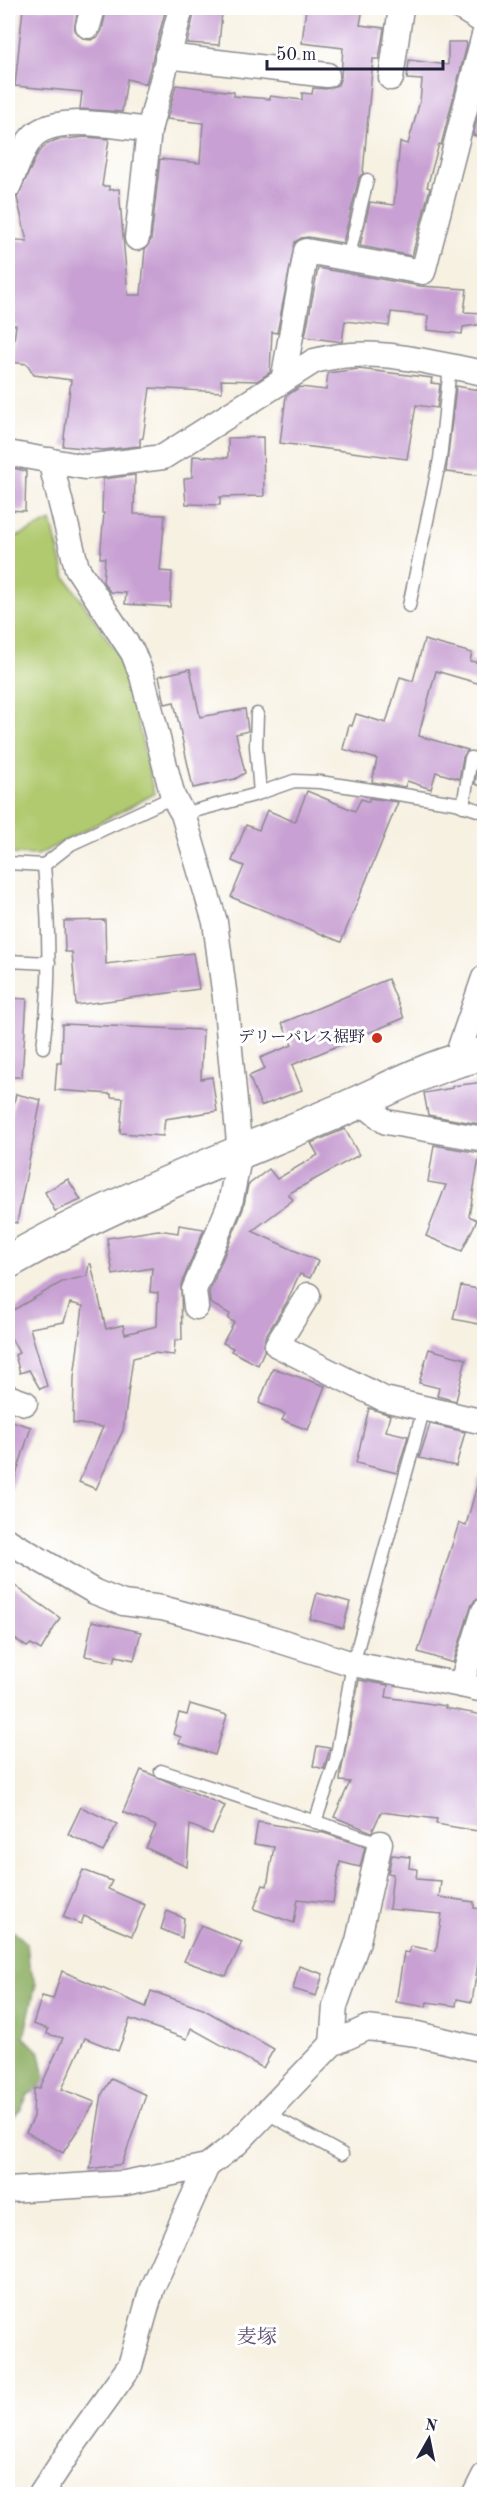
<svg xmlns="http://www.w3.org/2000/svg" width="492" height="2502" viewBox="0 0 492 2502" font-family="'Old Standard TT','Noto Serif JP',serif">
<style>
.green{fill:#b1ca6f;stroke:#6a7655;stroke-width:1.5}
.forest{fill:#8cae62;stroke:#57684e;stroke-width:1.5}
.building{fill:#c8a0d3}
.lines{fill:none;stroke-linecap:round;stroke-linejoin:round}
.lane-casing{stroke:#8c8a8e;stroke-width:15}
.street-casing{stroke:#8c8a8e;stroke-width:27}
.secondary-casing{stroke:#8c8a8e;stroke-width:36}
.lane{stroke:#fff;stroke-width:12}
.street{stroke:#fff;stroke-width:24}
.secondary{stroke:#fff;stroke-width:33}
.poi-dot{fill:#c8321e;stroke:#fff;stroke-width:2}
.labels{text-anchor:middle;dominant-baseline:central;stroke-width:6;stroke-linejoin:round;paint-order:stroke}
.poi-label{font-size:16px;fill:#22223b;stroke:#fff;text-anchor:end}
.quarter-label{font-size:20px;fill:#5c4e70;stroke:#fff}
</style>
<rect width="100%" height="100%" fill="#fff"/>
<filter id="ink" filterUnits="userSpaceOnUse"><feTurbulence type="fractalNoise" baseFrequency=".0167" numOctaves="2"/><feDisplacementMap in="SourceGraphic" scale="12" xChannelSelector="R" yChannelSelector="G"/><feConvolveMatrix kernelMatrix="1 2 1 2 8 2 1 2 1" color-interpolation-filters="sRGB"/></filter>
<filter id="wash" filterUnits="userSpaceOnUse"><feTurbulence type="fractalNoise" baseFrequency=".008" numOctaves="4" result="noise"/><feDisplacementMap in="SourceGraphic" scale="24" xChannelSelector="R" yChannelSelector="G"/><feGaussianBlur stdDeviation="1.35" result="paint"/><feColorMatrix in="noise" values="0 0 0 0 0 0 0 0 0 0 0 0 0 0 0 0 0 1.4 0 .05"/><feComposite in="paint" operator="in"/></filter>
<g filter="url(#wash)">
<rect width="100%" height="100%" fill="#f7f1e2"/>
<polygon class="green" points="51,521 65,576 125,665 154,794 38,855 8,854 8,559 14,538"/>
<polygon class="forest" points="8,1930 14,1932 27,1943 29,1966 36,1983 24,2037 40,2053 46,2083 28,2095 21,2109 8,2124"/>
<g id="blocks">
<g class="building">
<polygon points="23,8 78,9 74,30 84,39 91,40 98,37 102,30 107,8 166,8 146,84 127,79 122,112 80,109 82,92 15,86"/>
<polygon points="306,8 363,8 360,25 384,28 379,59 373,59 363,173 359,178 343,243 308,237 301,238 295,242 277,333 272,332 270,372 257,381 221,380 222,392 150,388 143,438 140,439 140,446 103,450 63,446 71,380 34,375 27,364 11,362 16,325 8,325 8,239 27,241 17,198 38,153 47,144 56,140 85,137 109,139 102,186 109,186 109,190 119,189 128,295 141,295 145,249 151,240 160,159 200,163 203,123 167,119 176,85 234,92 234,96 270,99 270,96 302,100 302,93 312,94 313,88 326,89 338,85 341,77 343,48 302,43"/>
<polygon points="195,10 222,12 219,45 187,43"/>
<polygon points="448,42 466,42 467,45 441,145 439,144 427,187 430,188 412,256 360,246 370,202 394,205 400,142 408,144 420,101 422,80 407,79 409,60 448,65"/>
<polygon points="484,90 484,139 473,135"/>
<polygon points="318,268 420,286 467,289 464,312 484,313 484,324 463,327 462,334 427,330 428,316 391,312 389,326 345,321 342,342 305,337"/>
<polygon points="359,369 432,378 431,383 440,384 437,408 416,405 407,459 280,443 286,396 300,387 326,390 328,373"/>
<polygon points="456,386 484,391 484,476 446,472"/>
<polygon points="263,437 264,496 220,497 220,505 186,504 184,479 192,477 193,456 228,458 228,438"/>
<polygon points="8,467 26,471 25,511 8,510"/>
<polygon points="135,475 134,514 165,515 160,571 172,572 170,607 125,604 126,593 110,592 103,582 105,558 100,558 104,513 102,513 103,479"/>
<polygon points="424,640 472,653 470,661 484,664 484,685 436,671 420,730 419,736 468,750 463,757 459,779 436,772 431,789 407,781 405,787 372,782 377,759 343,749 349,725 352,726 356,714 386,723 400,677 413,681"/>
<polygon points="190,669 200,717 245,709 248,731 236,734 245,773 235,779 193,788 174,702 165,704 159,676"/>
<polygon points="478,753 484,756 484,787 475,784 479,759"/>
<polygon points="307,791 355,811 361,799 369,802 369,798 398,802 341,942 231,897 244,866 232,861 246,825 259,830 267,810 295,822"/>
<polygon points="105,920 106,964 193,953 199,989 76,1005 72,952 65,952 64,921"/>
<polygon points="388,979 404,1018 292,1065 302,1090 261,1106 249,1076 265,1069 260,1058 292,1045 282,1023"/>
<polygon points="8,998 27,999 22,1077 8,1077"/>
<polygon points="62,1024 203,1030 201,1079 212,1077 217,1111 165,1119 163,1136 120,1133 123,1098 111,1097 111,1094 55,1090 57,1063 61,1063"/>
<polygon points="484,1082 484,1125 428,1115 424,1093 452,1088 452,1086"/>
<polygon points="16,1094 41,1100 17,1223 8,1222 8,1130"/>
<polygon points="345,1129 359,1155 288,1194 293,1200 252,1231 318,1261 310,1278 300,1274 297,1279 287,1302 265,1337 264,1351 258,1365 231,1351 233,1348 223,1343 234,1322 228,1319 230,1314 210,1303 209,1292 243,1209 248,1185 269,1169 277,1179 318,1155 311,1143"/>
<polygon points="434,1145 480,1153 469,1216 477,1220 462,1251 426,1236 446,1185 428,1182"/>
<polygon points="68,1179 81,1200 55,1211 45,1192"/>
<polygon points="179,1225 204,1229 181,1285 182,1340 175,1340 174,1355 153,1353 133,1358 123,1430 96,1489 79,1482 103,1427 73,1423 74,1378 83,1306 70,1303 64,1322 30,1328 47,1386 40,1389 29,1370 20,1373 15,1355 19,1353 8,1332 8,1313 62,1282 87,1276 89,1264 91,1264 106,1329 123,1325 125,1334 157,1326 158,1293 150,1292 152,1268 113,1275 107,1238 158,1230 178,1233"/>
<polygon points="461,1286 484,1290 484,1320 480,1319 478,1324 453,1319"/>
<polygon points="429,1349 466,1359 456,1401 437,1396 439,1388 419,1383"/>
<polygon points="273,1368 325,1386 308,1430 282,1420 285,1414 259,1403"/>
<polygon points="369,1408 390,1415 386,1431 408,1436 397,1473 356,1463"/>
<polygon points="8,1420 31,1427 12,1488 8,1488"/>
<polygon points="430,1424 465,1432 456,1466 419,1458"/>
<polygon points="479,1478 484,1478 484,1597 475,1600 471,1606 453,1663 418,1652 459,1523 466,1525"/>
<polygon points="8,1581 60,1618 41,1650 31,1644 27,1647 8,1634"/>
<polygon points="317,1593 350,1602 343,1628 310,1619"/>
<polygon points="92,1621 141,1632 134,1660 116,1656 114,1662 85,1656"/>
<polygon points="359,1680 388,1685 386,1697 446,1706 445,1708 483,1715 480,1731 484,1731 484,1832 436,1824 437,1819 381,1812 372,1832 334,1817 350,1782 340,1781 341,1772"/>
<polygon points="190,1704 227,1715 215,1755 179,1743 181,1737 173,1734 179,1713 187,1715"/>
<polygon points="317,1746 330,1748 324,1769 313,1766"/>
<polygon points="141,1770 225,1806 212,1834 190,1825 187,1867 146,1848 156,1826 123,1812"/>
<polygon points="81,1807 117,1824 103,1852 68,1834"/>
<polygon points="258,1822 324,1833 365,1847 360,1867 340,1862 333,1903 298,1899 294,1923 254,1909 263,1885 267,1886 274,1847 254,1844"/>
<polygon points="392,1855 410,1857 409,1868 417,1869 416,1879 441,1881 439,1897 474,1902 474,1908 484,1909 484,1943 481,1943 472,2002 457,1999 456,2006 427,2002 426,2007 396,2002 404,1952 409,1953 411,1946 436,1951 442,1914 389,1909 393,1874 388,1873"/>
<polygon points="83,1870 112,1881 108,1889 145,1905 132,1936 84,1916 81,1924 63,1917"/>
<polygon points="167,1911 184,1918 182,1938 161,1929"/>
<polygon points="201,1925 242,1942 226,1976 184,1961"/>
<polygon points="299,1966 323,1974 316,1996 293,1989"/>
<polygon points="62,1971 146,2007 151,1991 203,2009 274,2049 263,2068 191,2028 187,2039 130,2019 118,2051 85,2038 62,2089 95,2102 63,2153 26,2132 33,2119 34,2089 40,2088 63,2038 47,2034 48,2029 33,2024 42,1996 53,1999"/>
<polygon points="111,2079 146,2095 122,2164 90,2169 102,2094"/>
</g>
</g>
</g>
<g filter="url(#ink)">
<use href="#blocks" fill-opacity="0" stroke="#8c8a8e" stroke-width="1.5"/>
<g class="lines">
<g class="lane-casing">
<g id="lane">
<polyline points="348,259 367,180"/>
<polyline points="409,606 440,459 450,367"/>
<polyline points="257,714 256,746 260,793"/>
<polyline points="463,806 471,758"/>
<polyline points="183,814 254,795 294,781 320,782 456,803 484,812"/>
<polyline points="8,863 44,865 71,844 173,797"/>
<polyline points="8,961 49,963"/>
<path d="M43,1047c8,-63 6,-120 1,-182"/>
<polyline points="161,1771 380,1843"/>
<polyline points="315,1822 336,1760 353,1664 424,1408"/>
<polyline points="267,2113 342,2154"/>
</g>
</g>
<g class="street-casing">
<g id="street">
<polyline points="461,8 484,22"/>
<polyline points="88,26 93,8"/>
<polyline points="167,56 327,75"/>
<polyline points="391,78 401,8"/>
<path d="M8,187c7,-15 12,-32 21,-46 20,-30 89,-14 120,-11"/>
<polyline points="137,238 149,130 181,8"/>
<polyline points="283,381 306,251 423,272 484,35"/>
<path d="M8,453l77,14 78,-10 151,-96c59,-16 112,1 170,12"/>
<polyline points="50,460 77,568 133,653 142,676 173,797 183,814 215,922 225,998 240,1153 230,1204 194,1290 196,1307"/>
<polyline points="456,1059 484,978"/>
<polyline points="361,1102 386,1122 484,1139"/>
<polyline points="308,1295 277,1345 384,1399 484,1422"/>
<polyline points="8,1397 25,1403"/>
<polyline points="8,1541 95,1592 123,1603 162,1608 252,1632 353,1664 461,1685"/>
<polyline points="484,1611 461,1685 484,1690"/>
<polyline points="332,2044 335,2006 358,1941 380,1843"/>
<polyline points="8,2190 125,2183 207,2166 237,2143 332,2044 367,2028 417,2034 484,2050"/>
<polyline points="41,2494 76,2441 130,2366 152,2288 207,2166"/>
<polyline points="475,2494 484,2476"/>
</g>
</g>
<g class="secondary-casing">
<path id="secondary" d="M8,1262c102,-59 215,-102 324,-148 51,-21 98,-50 152,-60"/>
</g>
<use href="#lane" class="lane"/>
<use href="#street" class="street"/>
<use href="#secondary" class="secondary"/>
</g>
</g>
<circle class="poi-dot" cx="377" cy="1038" r="6"/>
<g class="labels">
<g class="poi-label">
<text x="365" y="1038">デリーパレス裾野</text>
</g>
<g class="quarter-label">
<text x="257" y="2338">麦塚</text>
</g>
</g>
<rect width="492" height="2502" fill="none" stroke="#fff" stroke-width="30"/>
<g transform="translate(429 2439) rotate(9)" stroke="#ffffff" stroke-width="4.5" paint-order="stroke">
<path d="M0-4.5L10 22L0 15L-10 22Z" fill="#22223b"/>
<text y="-9" font-size="16" font-weight="bold" text-anchor="middle" fill="#22223b">N</text>
</g>
<path d="M267 60v9h176v-9" fill="none" stroke="#22223b" stroke-width="3"/>
<text x="276" y="60" font-size="18" fill="#22223b" stroke="#ffffff" stroke-width="4.5" paint-order="stroke">50 m</text>
</svg>
